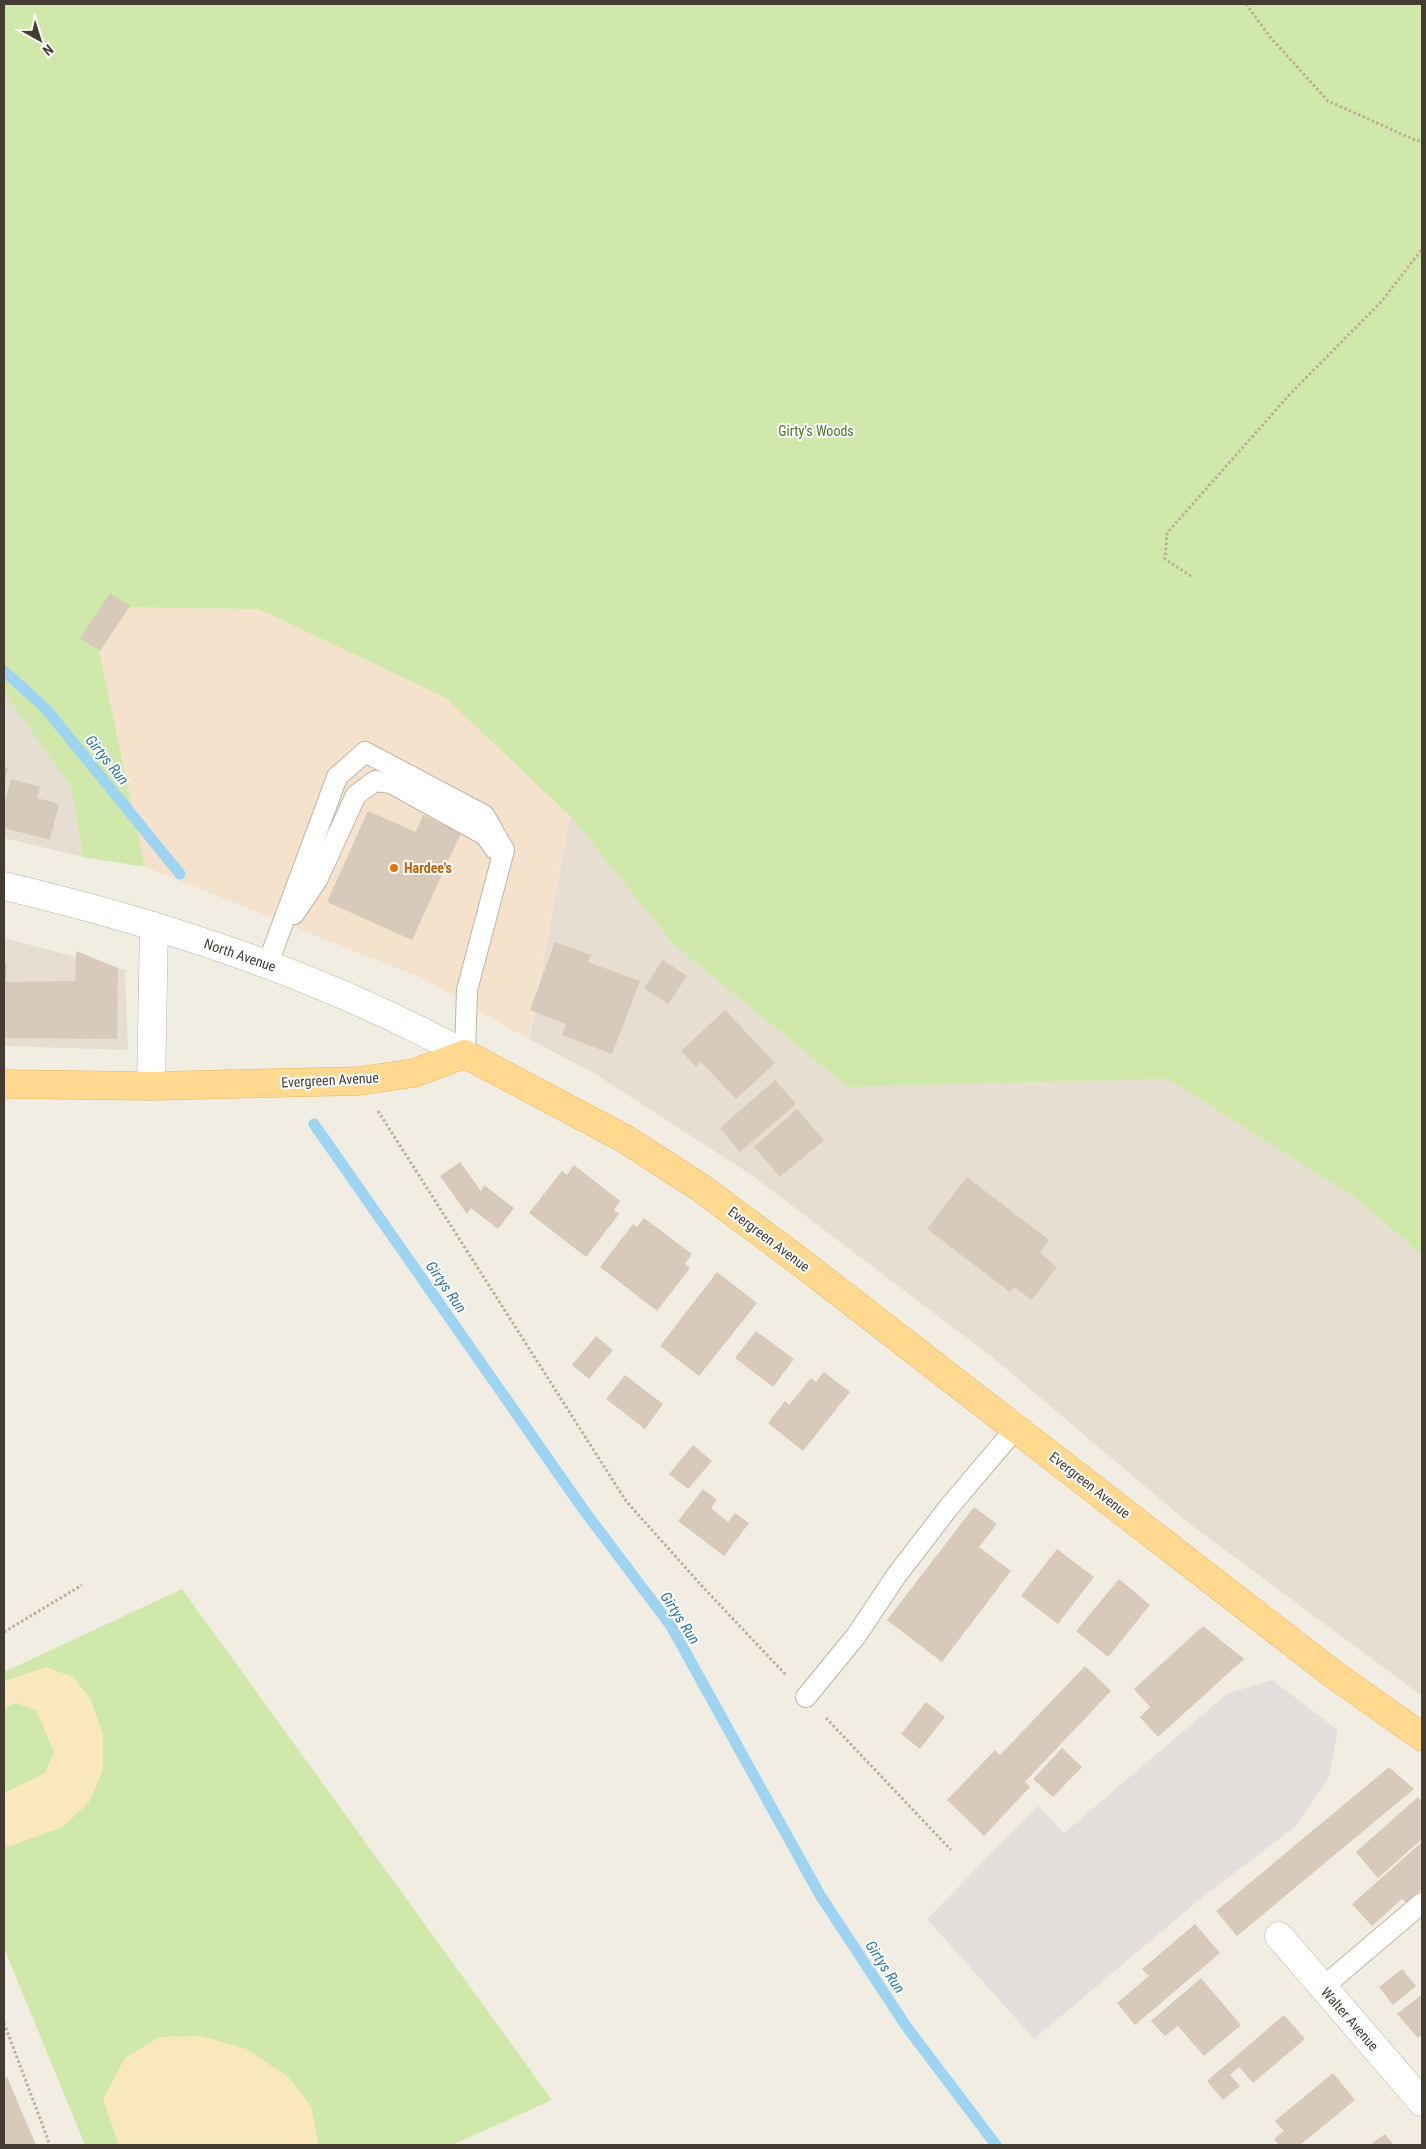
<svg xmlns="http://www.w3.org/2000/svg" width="1426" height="2149" viewBox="0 0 1426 2149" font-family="'Roboto Condensed',sans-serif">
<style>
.residential{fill:#e6ded1}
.commercial{fill:#f5e2cd}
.green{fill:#d0e8aa}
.sand{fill:#f9e8bd}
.parking{fill:#e2dfdc}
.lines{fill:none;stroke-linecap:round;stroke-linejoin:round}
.stream{stroke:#9dd4f1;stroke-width:11}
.building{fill:#d7cabb}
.service-casing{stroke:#beb4a6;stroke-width:22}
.minor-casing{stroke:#beb4a6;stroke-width:29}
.tertiary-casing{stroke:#beb4a6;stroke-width:29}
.primary-casing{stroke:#e6b55d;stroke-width:29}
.path{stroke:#c0af97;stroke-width:3;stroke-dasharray:2.5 2.5;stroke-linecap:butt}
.service{stroke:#fff;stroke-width:20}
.minor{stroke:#fff;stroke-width:28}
.tertiary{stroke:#fff;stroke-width:28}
.primary{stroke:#ffd98f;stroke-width:28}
.food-dot{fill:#e8710a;stroke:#fff;stroke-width:2}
.labels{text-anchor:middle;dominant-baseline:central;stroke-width:4;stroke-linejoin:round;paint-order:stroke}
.park-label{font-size:14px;fill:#497626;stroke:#fff}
.food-label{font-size:14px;font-weight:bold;fill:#c56008;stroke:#fff;text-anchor:start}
.street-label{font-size:14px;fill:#443c33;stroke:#fff}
.water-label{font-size:15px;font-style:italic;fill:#2a7aaa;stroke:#fff}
</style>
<rect width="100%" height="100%" fill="#f2ede3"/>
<g class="residential">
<polygon points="4,690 10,701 71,787 83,857 4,838"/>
<polygon points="570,816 674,945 848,1087 1168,1079 1357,1199 1422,1255 1422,1696 1186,1521 991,1356 750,1174 592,1072 529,1039"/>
<polygon points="4,938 125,970 128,1050 4,1046"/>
</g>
<polygon class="commercial" points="110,607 259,609 446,698 570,816 528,1039 422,978 145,867 98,646"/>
<g class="green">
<polygon points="4,4 1422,4 1422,1255 1357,1199 1168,1079 848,1087 674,945 570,816 446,698 259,609 110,607 98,646 145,867 83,857 71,787 10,701 4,690"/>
<polygon points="182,1589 552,2100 452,2145 85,2145 4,1948 4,1672"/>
</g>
<g class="sand">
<polygon points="46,1667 73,1677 90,1698 103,1734 103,1770 89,1802 63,1827 10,1846 4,1844 4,1793 45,1773 54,1752 36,1710 16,1703 4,1708 4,1681"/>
<polygon points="201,2036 247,2049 289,2078 311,2106 319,2145 119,2145 103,2099 125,2058 159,2037"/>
</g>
<polygon class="parking" points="1272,1680 1338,1730 1329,1777 1296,1826 1206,1894 1034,2039 927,1919 1038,1806 1064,1833 1228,1693"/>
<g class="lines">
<g class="stream">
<polyline points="4,671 46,709 180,874"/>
<polyline points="314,1124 583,1509 671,1626 820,1895 906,2026 996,2145"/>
</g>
</g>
<g class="building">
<polygon points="110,593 130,606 100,651 80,638"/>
<polygon points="4,767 8,768 4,784"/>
<polygon points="11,779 40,787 37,798 59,804 50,840 4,828 4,806"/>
<polygon points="368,811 416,832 423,815 461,833 412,940 327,902"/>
<polygon points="555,942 591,955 588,962 640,981 612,1054 562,1035 566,1024 530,1010"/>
<polygon points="76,951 118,968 117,1039 4,1038 4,963 7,963 6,982 75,981"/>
<polygon points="663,960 687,976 668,1004 644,988"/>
<polygon points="725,1010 775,1063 736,1099 701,1062 696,1067 681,1051"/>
<polygon points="775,1080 796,1104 740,1152 720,1128"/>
<polygon points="797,1109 824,1140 780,1177 754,1147"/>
<polygon points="460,1162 481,1191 484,1185 514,1208 498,1229 471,1208 467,1214 440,1176"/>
<polygon points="574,1165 620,1201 614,1210 619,1214 586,1257 529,1213 562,1171 567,1175"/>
<polygon points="967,1177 1049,1240 1040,1253 1057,1267 1032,1300 1014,1287 1010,1292 927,1229"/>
<polygon points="644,1218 692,1254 685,1264 690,1268 657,1311 600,1267 633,1224 637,1227"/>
<polygon points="717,1272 757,1303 699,1376 660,1346"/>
<polygon points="756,1331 794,1359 773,1387 735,1358"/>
<polygon points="596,1336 613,1350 589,1379 572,1365"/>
<polygon points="824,1372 850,1392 803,1451 768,1423 785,1401 789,1405 811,1378 816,1382"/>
<polygon points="625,1375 663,1404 645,1429 606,1399"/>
<polygon points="693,1445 712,1461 688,1489 669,1474"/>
<polygon points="703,1489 717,1500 711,1508 728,1522 735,1513 749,1523 724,1556 678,1521"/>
<polygon points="974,1507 997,1524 979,1547 1011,1571 942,1662 887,1620"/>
<polygon points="1057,1549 1094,1577 1058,1624 1021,1596"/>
<polygon points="1119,1579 1150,1605 1108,1657 1076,1631"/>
<polygon points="1203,1626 1244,1659 1158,1737 1140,1717 1150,1707 1134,1689"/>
<polygon points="1085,1666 1111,1691 1025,1782 1030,1787 984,1836 947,1800 995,1750 1000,1755"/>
<polygon points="926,1702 945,1717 920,1749 901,1734"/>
<polygon points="1062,1748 1082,1767 1053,1797 1033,1779"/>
<polygon points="1389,1767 1414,1789 1237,1936 1216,1911"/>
<polygon points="1418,1797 1422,1802 1422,1839 1378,1878 1356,1852"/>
<polygon points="1422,1842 1422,1889 1406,1903 1402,1899 1372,1926 1352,1904"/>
<polygon points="1195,1924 1220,1953 1135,2025 1117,2003 1149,1976 1142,1969"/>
<polygon points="1402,1969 1416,1986 1393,2005 1379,1987"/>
<polygon points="1201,1978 1241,2025 1204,2056 1178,2026 1165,2036 1151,2021"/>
<polygon points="1421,1995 1422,2034 1418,2038 1397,2014"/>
<polygon points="1284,2015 1305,2039 1253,2083 1239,2067 1230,2075 1240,2086 1223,2100 1207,2081"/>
<polygon points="1333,2073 1355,2100 1300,2145 1279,2145 1274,2139 1284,2131 1275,2121"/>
<polygon points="7,2077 36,2145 4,2145 4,2078"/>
<polygon points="1385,2134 1394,2145 1370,2145"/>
</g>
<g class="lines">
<g class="service-casing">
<g id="service">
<polyline points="294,914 317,880 356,795 375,781 391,783 485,835 495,849"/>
<polyline points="268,963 337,777 365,752 484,815 504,850 467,990 465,1054"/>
<polyline points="806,1697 856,1636 896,1576 949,1507 1016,1428"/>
<polyline points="1323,1987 1422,1903"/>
</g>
</g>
<g class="minor-casing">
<g id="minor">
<polyline points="151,1086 154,926"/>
<polyline points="1279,1936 1422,2102"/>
</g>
</g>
<g class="tertiary-casing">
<path id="tertiary" d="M4,886c160,38 316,89 461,168"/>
</g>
<g class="primary-casing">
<polyline id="primary" points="4,1084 151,1086 359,1081 414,1073 465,1054 625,1139 701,1188 803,1264 1333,1674 1422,1737"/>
</g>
<g class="path">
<polyline points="1246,4 1270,37 1328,101 1415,140 1422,141"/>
<polyline points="1191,576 1165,559 1167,533 1291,393 1382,301 1422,249"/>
<polyline points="378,1111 626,1501 702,1586 786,1675"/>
<polyline points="4,1632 82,1585"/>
<polyline points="826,1718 951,1850"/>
<polyline points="4,2023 50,2145"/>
</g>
<use href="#service" class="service"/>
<use href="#minor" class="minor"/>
<use href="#tertiary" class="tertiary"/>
<use href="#primary" class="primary"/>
</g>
<circle class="food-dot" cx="394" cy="868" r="5"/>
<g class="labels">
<g class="park-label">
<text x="816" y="431">Girty's Woods</text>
</g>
<g class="food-label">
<text x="404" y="868">Hardee's</text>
</g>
<g class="street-label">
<text transform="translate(240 955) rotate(19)">North Avenue</text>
<text transform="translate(330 1080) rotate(-3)">Evergreen Avenue</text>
<text transform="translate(769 1239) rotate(37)">Evergreen Avenue</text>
<text transform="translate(1090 1485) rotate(38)">Evergreen Avenue</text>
<text transform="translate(1350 2019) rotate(49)">Walter Avenue</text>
</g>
<g class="water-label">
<text transform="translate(107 760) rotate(51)">Girtys Run</text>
<text transform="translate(446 1287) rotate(55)">Girtys Run</text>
<text transform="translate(680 1618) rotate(57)">Girtys Run</text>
<text transform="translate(885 1967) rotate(57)">Girtys Run</text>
</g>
</g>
<rect width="1426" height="2149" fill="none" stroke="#443c33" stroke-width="10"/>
<g transform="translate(40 40) rotate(141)" stroke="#ffffff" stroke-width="4" paint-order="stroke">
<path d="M0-4L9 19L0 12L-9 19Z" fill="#443c33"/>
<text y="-8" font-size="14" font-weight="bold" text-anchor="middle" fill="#443c33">N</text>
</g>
</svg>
